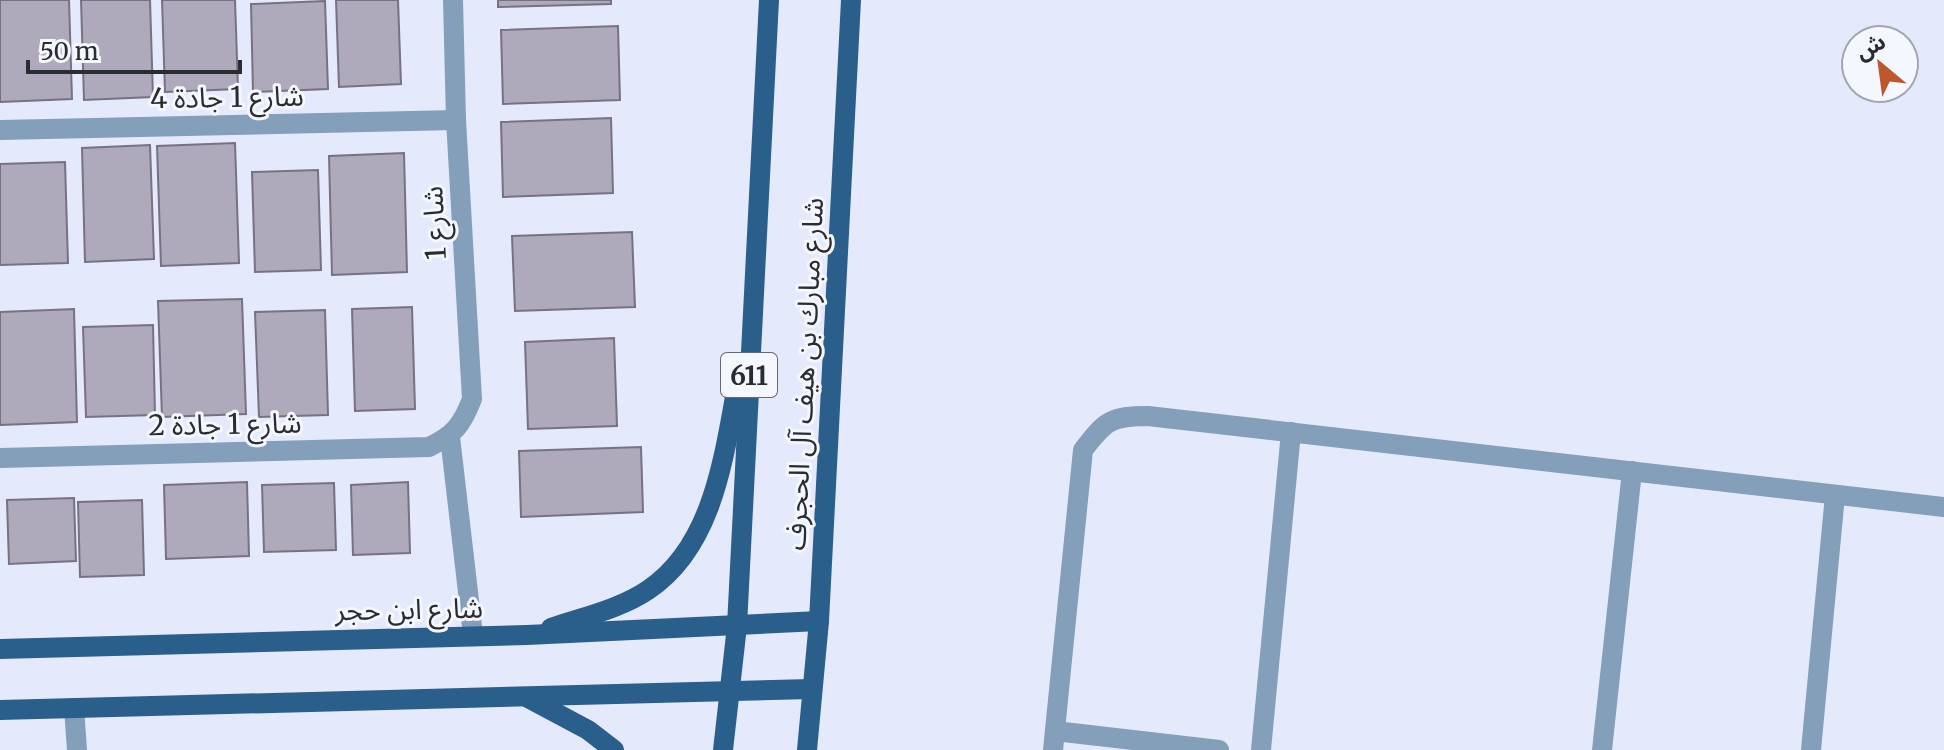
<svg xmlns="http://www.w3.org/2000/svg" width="1944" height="750" viewBox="0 0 1944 750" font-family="Merriweather,'Noto Sans Arabic',serif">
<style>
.building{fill:#aea9bb;stroke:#777282;stroke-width:2}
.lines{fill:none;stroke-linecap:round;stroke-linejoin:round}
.minor{stroke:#849fb9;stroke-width:20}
.major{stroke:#2a5f8c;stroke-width:20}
.labels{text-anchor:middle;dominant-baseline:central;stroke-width:6;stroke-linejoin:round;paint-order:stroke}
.shield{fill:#f5f7fe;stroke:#676970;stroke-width:2}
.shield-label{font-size:26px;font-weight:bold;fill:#2a2c33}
.street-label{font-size:28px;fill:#2a2c33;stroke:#f5f7fe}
</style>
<rect width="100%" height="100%" fill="#e4e9fc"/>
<g class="building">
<polygon points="0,0 69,0 72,99 0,102"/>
<polygon points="81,0 150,0 153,97 84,100"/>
<polygon points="162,0 235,0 238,89 165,92"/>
<polygon points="336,0 398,0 401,84 339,87"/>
<polygon points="498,0 611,0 611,4 498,7"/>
<polygon points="325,1 328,89 253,92 251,4"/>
<polygon points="618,26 620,100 503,104 501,30"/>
<polygon points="611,118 613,193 503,197 501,122"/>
<polygon points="235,143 239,263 161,266 157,146"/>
<polygon points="150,145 154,259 85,262 82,148"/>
<polygon points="404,153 407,272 332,275 329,156"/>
<polygon points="65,162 68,263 0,265 0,164"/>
<polygon points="318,170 321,270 255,272 252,172"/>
<polygon points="632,232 635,307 515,311 512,236"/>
<polygon points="242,299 246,414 162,417 158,301"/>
<polygon points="412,307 415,409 355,411 352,309"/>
<polygon points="74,309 77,422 0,425 0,312"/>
<polygon points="325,310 328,415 259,417 255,312"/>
<polygon points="153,325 155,415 86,417 83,327"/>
<polygon points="614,338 617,426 528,429 525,342"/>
<polygon points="641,447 643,512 521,517 519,451"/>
<polygon points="247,482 249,556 166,559 164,485"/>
<polygon points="408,482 410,553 353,555 351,485"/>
<polygon points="334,483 336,550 264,552 262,485"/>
<polygon points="74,498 76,561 9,564 7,500"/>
<polygon points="142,500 144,575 80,577 78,502"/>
</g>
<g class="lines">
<g class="minor">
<polyline points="0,130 456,120"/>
<polyline points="450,437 473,635"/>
<path d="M0,458l429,-11c25,-12 33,-22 43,-48l-16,-279 -3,-120"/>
<polyline points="74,708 77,750"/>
<polyline points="1055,731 1219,750"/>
<path d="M1053,750l30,-300c22,-29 28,-34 65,-34l796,91"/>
<polyline points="1261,750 1291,432"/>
<polyline points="1602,750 1632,471"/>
<polyline points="1811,750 1835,495"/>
</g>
<g class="major">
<path d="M551,628c32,-11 69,-19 97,-38 67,-45 76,-137 90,-209"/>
<polyline points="0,649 527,635 819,621"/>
<polyline points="528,698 588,730 614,750"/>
<polyline points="0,710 811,689"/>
<polyline points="723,750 737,626 769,0"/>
<polyline points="807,750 819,621 851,0"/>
</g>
</g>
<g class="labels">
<rect class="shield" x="721" y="353" width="56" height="44" rx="6"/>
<g class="shield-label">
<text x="749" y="375">611</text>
</g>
<g class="street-label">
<text transform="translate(227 97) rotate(-1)">شارع 1 جادة 4</text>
<text transform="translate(434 223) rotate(-93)">شارع 1</text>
<text transform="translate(804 374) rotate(-87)">شارع مبارك بن هيف آل الحجرف</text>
<text transform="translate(225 424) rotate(-1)">شارع 1 جادة 2</text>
<text transform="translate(409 609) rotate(-1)">شارع ابن حجر</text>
</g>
</g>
<g transform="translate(1880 64) rotate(331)"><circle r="38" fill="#f5f7fe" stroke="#a4a6ad" stroke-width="2"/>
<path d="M0-6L14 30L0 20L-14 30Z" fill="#be572e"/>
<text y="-12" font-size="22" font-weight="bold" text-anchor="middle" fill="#2a2c33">ش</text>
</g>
<path d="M28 60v12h212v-12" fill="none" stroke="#2a2c33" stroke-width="4"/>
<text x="40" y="60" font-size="24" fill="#2a2c33" stroke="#f5f7fe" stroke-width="6" paint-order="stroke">50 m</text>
</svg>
